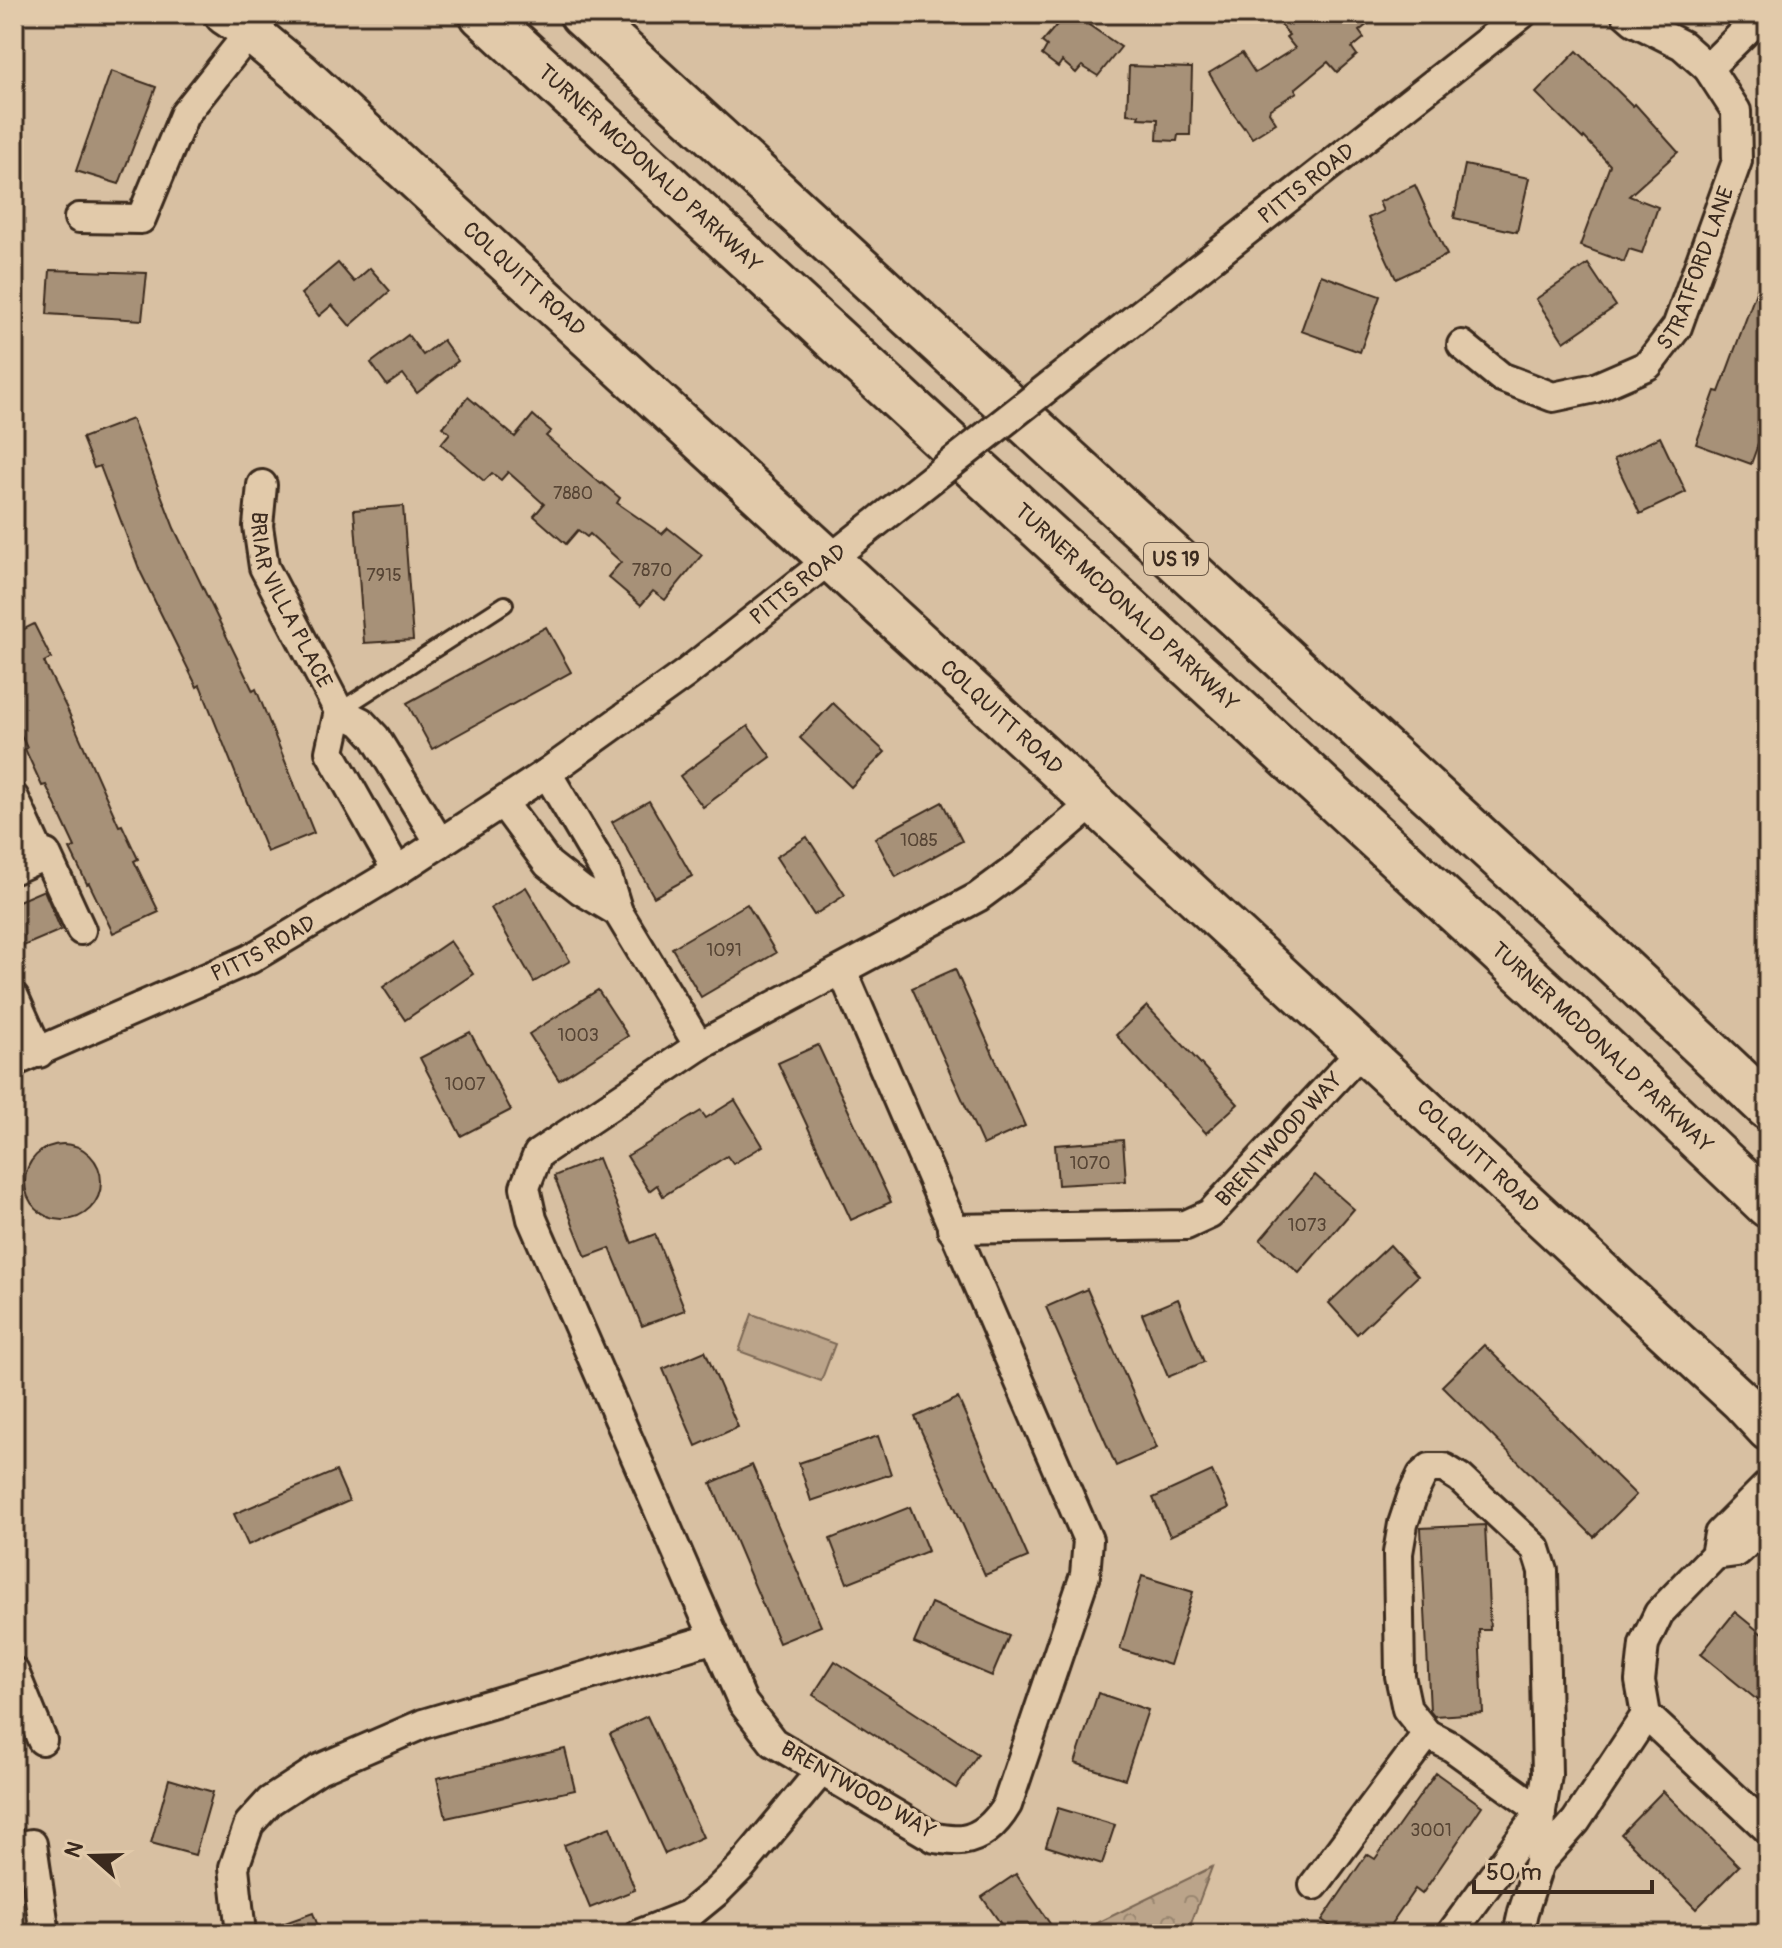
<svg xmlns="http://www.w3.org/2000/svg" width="1782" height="1948" viewBox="0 0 1782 1948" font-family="Pangolin,sans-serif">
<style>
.forest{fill:url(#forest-crowns);stroke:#7b6754;stroke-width:2}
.park{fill:#bba48a;stroke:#7b6754;stroke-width:2}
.building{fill:#a79178;stroke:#3b2a1e;stroke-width:2}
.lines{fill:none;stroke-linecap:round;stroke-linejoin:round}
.lane-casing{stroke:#3b2a1e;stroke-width:20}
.street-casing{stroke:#3b2a1e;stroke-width:34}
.secondary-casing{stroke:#3b2a1e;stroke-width:46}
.highway-casing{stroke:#3b2a1e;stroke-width:50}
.lane{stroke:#e2caaa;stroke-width:14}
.street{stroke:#e2caaa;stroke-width:28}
.secondary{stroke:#e2caaa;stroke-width:40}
.highway{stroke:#e2caaa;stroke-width:44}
.street-bridge-casing{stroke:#3b2a1e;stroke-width:34;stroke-linecap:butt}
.street-bridge{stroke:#e2caaa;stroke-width:28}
.labels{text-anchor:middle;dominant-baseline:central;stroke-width:7;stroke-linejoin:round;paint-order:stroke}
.number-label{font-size:18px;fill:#564434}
.shield{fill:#e2caaa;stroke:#6d5a48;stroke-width:2}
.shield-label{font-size:20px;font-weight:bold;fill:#3b2a1e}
.street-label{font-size:22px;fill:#3b2a1e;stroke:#e2caaa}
</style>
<defs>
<pattern id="forest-crowns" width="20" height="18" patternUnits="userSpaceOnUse" patternTransform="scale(2)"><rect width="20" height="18" fill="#bba48a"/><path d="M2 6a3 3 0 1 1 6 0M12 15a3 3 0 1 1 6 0" fill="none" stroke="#998670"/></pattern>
</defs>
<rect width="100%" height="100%" fill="#d8c0a2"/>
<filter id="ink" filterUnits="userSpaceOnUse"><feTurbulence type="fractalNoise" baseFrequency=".0125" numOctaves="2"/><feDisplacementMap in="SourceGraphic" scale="16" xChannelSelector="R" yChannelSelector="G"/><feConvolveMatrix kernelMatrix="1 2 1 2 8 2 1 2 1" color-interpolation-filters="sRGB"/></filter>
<g filter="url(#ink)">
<polygon class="forest" points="1212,1867 1187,1934 1075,1934"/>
<polygon class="park" points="752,1314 835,1344 821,1381 739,1351"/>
<g class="building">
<polygon points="1066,14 1097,14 1089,25 1121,47 1098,76 1082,66 1076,73 1062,61 1058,67 1042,55 1047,46 1042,42"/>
<polygon points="1272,14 1381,14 1359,31 1364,38 1352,48 1357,55 1337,72 1328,62 1295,89 1297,92 1270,109 1269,112 1276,123 1252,138 1245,127 1244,128 1232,112 1209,73 1242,53 1255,73 1295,48 1286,37 1289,35"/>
<polygon points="1577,51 1633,106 1635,104 1678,152 1629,196 1658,207 1642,253 1629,249 1624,262 1580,246 1610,165 1584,137 1583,139 1536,93"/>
<polygon points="1129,66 1192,68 1190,135 1178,135 1177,141 1157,140 1158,119 1138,118 1139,115 1127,114"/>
<polygon points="111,71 156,87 119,184 76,171"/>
<polygon points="1465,165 1529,178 1517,232 1454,218"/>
<polygon points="1415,185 1447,255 1396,279 1368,218 1383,211 1379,202"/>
<polygon points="338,263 354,282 370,268 390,291 350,326 332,305 319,316 301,294"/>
<polygon points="1588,264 1616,306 1564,342 1536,299"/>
<polygon points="1766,265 1768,265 1768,417 1751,464 1696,444 1715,391 1719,392"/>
<polygon points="50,270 147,273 142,320 47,314"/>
<polygon points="1321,275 1380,296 1360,352 1301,331"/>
<polygon points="408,335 423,355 443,340 458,361 417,393 403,374 387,385 371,363"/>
<polygon points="468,397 515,437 533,415 551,431 546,436 601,484 602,483 620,498 617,503 662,534 668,528 702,555 665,600 653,591 641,605 608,577 621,562 590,534 587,537 578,530 566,544 534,516 544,504 508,472 501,480 492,473 484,481 441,444 450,433 443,427"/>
<polygon points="132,419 174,528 253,691 256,689 314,833 267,852 200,685 197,687 140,571 100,466 94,468 82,438"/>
<polygon points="1660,437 1686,492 1640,514 1614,459"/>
<polygon points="403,506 413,640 364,643 354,510"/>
<polygon points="34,624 51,658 44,662 68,711 119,826 122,825 138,859 134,861 159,912 113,933 89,883 87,884 70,849 75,847 46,785 42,786 25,749 27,748 14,720 14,634"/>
<polygon points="546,627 571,672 432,749 407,703"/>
<polygon points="833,703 885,752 851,787 800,738"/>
<polygon points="748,726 771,757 703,807 680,776"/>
<polygon points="649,801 692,876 654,897 612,822"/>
<polygon points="942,802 962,841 896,877 875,838"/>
<polygon points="807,837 845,895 814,915 776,857"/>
<polygon points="526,887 570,961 534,982 491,908"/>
<polygon points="44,890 61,930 21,947 14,931 14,903"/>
<polygon points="747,904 776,953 701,997 672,948"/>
<polygon points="450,941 473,974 405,1020 383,987"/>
<polygon points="955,969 1025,1126 983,1145 912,988"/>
<polygon points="598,990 628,1036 559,1080 529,1034"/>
<polygon points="1147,1006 1238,1104 1206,1133 1116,1035"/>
<polygon points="470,1032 511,1110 461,1136 420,1058"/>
<polygon points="818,1045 891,1202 851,1220 778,1063"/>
<polygon points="735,1100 763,1146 733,1164 727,1156 663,1196 657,1185 649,1191 627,1156 701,1111 706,1118"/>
<polygon points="1123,1140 1126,1181 1058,1185 1055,1145"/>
<circle cx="63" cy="1182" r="38"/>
<polygon points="598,1158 632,1243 655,1234 685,1310 642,1326 610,1248 586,1257 554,1176"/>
<polygon points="1315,1175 1354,1209 1299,1273 1260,1240"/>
<polygon points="1390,1245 1418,1276 1357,1334 1329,1303"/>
<polygon points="1087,1289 1157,1448 1116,1466 1046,1307"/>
<polygon points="1178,1299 1204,1362 1168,1377 1142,1314"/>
<polygon points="1484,1345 1636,1495 1594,1537 1442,1386"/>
<polygon points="705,1351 738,1427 696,1446 663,1369"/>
<polygon points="958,1398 1028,1557 985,1575 915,1417"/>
<polygon points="878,1436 891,1474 811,1501 799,1463"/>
<polygon points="752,1465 821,1626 779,1643 711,1483"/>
<polygon points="336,1471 349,1501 248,1545 234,1514"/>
<polygon points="1212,1471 1229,1508 1170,1536 1153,1498"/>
<polygon points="910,1507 928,1551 847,1583 830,1539"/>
<polygon points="1485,1525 1490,1630 1479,1630 1483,1713 1434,1716 1430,1711 1421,1528"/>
<polygon points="1142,1576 1193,1592 1170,1665 1120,1649"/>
<polygon points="931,1603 1009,1636 992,1676 914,1643"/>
<polygon points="1735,1612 1768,1639 1768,1709 1701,1654"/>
<polygon points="835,1661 978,1754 956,1788 813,1695"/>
<polygon points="1098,1693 1148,1710 1125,1779 1075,1763"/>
<polygon points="647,1716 703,1837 665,1854 610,1734"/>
<polygon points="565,1749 575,1790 446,1818 437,1778"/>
<polygon points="1436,1773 1482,1806 1422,1894 1415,1889 1384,1934 1341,1934 1322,1920 1367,1854 1375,1859"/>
<polygon points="169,1779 213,1792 195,1855 151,1843"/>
<polygon points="1663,1791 1739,1866 1696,1909 1621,1834"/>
<polygon points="1058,1808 1115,1825 1102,1864 1046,1846"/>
<polygon points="610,1827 635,1890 590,1908 564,1845"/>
<polygon points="1016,1874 1057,1934 1008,1934 982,1897"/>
<polygon points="313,1913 321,1934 263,1934 262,1931"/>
</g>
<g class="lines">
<g class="lane-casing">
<polyline id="lane" points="339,711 505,604"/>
</g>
<g class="street-casing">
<g id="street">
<polyline points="1708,68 1763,14"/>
<polyline points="79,218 141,219 184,115 250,32"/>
<path id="s1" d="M1462,345l39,32 52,20 42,-9 53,-23 29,-38 60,-166 -1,-50 -28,-43 -26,-23 -48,-24 -8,-7"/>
<path id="s2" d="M1099,347l423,-333"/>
<path id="s3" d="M262,485l-4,41 6,41 75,144 22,11 14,15 65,106"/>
<polyline points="339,711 330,752 397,871"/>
<polyline points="547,773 606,873 618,912 699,1046"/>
<polyline points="14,798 41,857 46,854 81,930"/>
<polyline points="503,803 548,864 581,890 618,912"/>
<polyline points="14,869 41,857"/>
<path d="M842,970l246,570 -3,35 -78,230c-10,17 -24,32 -45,35 -8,1 -19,-1 -27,-2l-162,-96 -30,-39 -211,-484 -7,-32 13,-33 161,-108 279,-149 42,-31 74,-64"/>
<polyline points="14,997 39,1053"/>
<path id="s4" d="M14,1062l236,-103 147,-88 150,-98 138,-99 197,-156"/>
<path id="s5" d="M952,1229l234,-4 24,-11 153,-165"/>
<polyline points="1768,1485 1719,1534 1715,1555 1659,1613 1644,1644 1640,1681 1646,1715 1768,1829"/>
<polyline points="1715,1555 1737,1552 1768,1523"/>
<polyline points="14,1672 42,1740"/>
<polyline points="14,1847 32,1844 45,1934"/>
<polyline points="1539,1863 1541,1811 1547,1775 1543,1571 1536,1549 1460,1478 1444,1468 1430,1468 1422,1475 1413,1494 1403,1524 1398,1553 1400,1676 1407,1709 1427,1734 1452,1747 1541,1811"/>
<polyline points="1314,1885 1427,1734"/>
<polyline points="241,1934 234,1867 249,1824 270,1801 319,1769 423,1724 715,1638"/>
<polyline points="640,1934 688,1915 716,1892 741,1867 821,1771"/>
<polyline points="1451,1934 1541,1811"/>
<polyline points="1518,1934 1523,1912 1539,1863 1576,1821 1646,1715"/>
</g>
</g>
<g class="secondary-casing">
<g id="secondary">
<path id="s6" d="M225,14l18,12 58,48c480,442 963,882 1440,1327l27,29"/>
</g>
</g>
<g class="highway-casing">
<g id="highway">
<path id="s7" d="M482,14l1085,999 201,192"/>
<polyline points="582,14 1612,960 1768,1107"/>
</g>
</g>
<use href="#lane" class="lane"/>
<use href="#street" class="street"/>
<use href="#secondary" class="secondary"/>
<use href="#highway" class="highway"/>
<g class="street-bridge-casing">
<polyline id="street-bridge" points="882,518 1099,347"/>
</g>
<use href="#street-bridge" class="street-bridge"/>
</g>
</g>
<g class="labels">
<g class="number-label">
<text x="573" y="493">7880</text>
<text x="652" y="570">7870</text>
<text x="384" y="575">7915</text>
<text x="919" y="840">1085</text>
<text x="724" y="950">1091</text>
<text x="578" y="1035">1003</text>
<text x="465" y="1084">1007</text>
<text x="1090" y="1163">1070</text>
<text x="1307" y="1225">1073</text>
<text x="1431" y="1830">3001</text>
</g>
<rect class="shield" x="1144" y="543" width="64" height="32" rx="6"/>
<g class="shield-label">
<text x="1176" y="559">US 19</text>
</g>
<g class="street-label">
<text stroke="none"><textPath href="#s7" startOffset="228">TURNER MCDONALD PARKWAY</textPath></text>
<text stroke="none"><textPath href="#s2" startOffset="264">PITTS ROAD</textPath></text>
<text stroke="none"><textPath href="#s1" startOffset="316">STRATFORD LANE</textPath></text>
<text stroke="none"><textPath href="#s6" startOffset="400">COLQUITT ROAD</textPath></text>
<text stroke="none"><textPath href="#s4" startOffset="922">PITTS ROAD</textPath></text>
<text stroke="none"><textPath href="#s3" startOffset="122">BRIAR VILLA PLACE</textPath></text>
<text stroke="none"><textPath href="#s7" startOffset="876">TURNER MCDONALD PARKWAY</textPath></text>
<text stroke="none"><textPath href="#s6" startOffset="1048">COLQUITT ROAD</textPath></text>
<text stroke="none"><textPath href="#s4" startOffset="274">PITTS ROAD</textPath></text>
<text stroke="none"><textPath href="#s7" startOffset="1524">TURNER MCDONALD PARKWAY</textPath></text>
<text stroke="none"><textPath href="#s5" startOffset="362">BRENTWOOD WAY</textPath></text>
<text stroke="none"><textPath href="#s6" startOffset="1696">COLQUITT ROAD</textPath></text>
<text transform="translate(858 1790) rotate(30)">BRENTWOOD WAY</text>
</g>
</g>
<rect width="1782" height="1948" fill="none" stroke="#e2caaa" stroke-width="48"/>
<rect x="24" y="24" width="1734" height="1900" fill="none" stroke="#3b2a1e" stroke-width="3" filter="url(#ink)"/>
<g transform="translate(92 1856) rotate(290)" stroke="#e2caaa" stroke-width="6" paint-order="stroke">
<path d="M0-6L14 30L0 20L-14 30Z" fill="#3b2a1e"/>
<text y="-12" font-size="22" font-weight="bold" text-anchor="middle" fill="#3b2a1e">N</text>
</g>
<path d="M1474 1880v12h178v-12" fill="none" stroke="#3b2a1e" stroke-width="4"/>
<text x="1486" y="1880" font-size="24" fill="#3b2a1e" stroke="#e2caaa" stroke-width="6" paint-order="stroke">50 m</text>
</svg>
